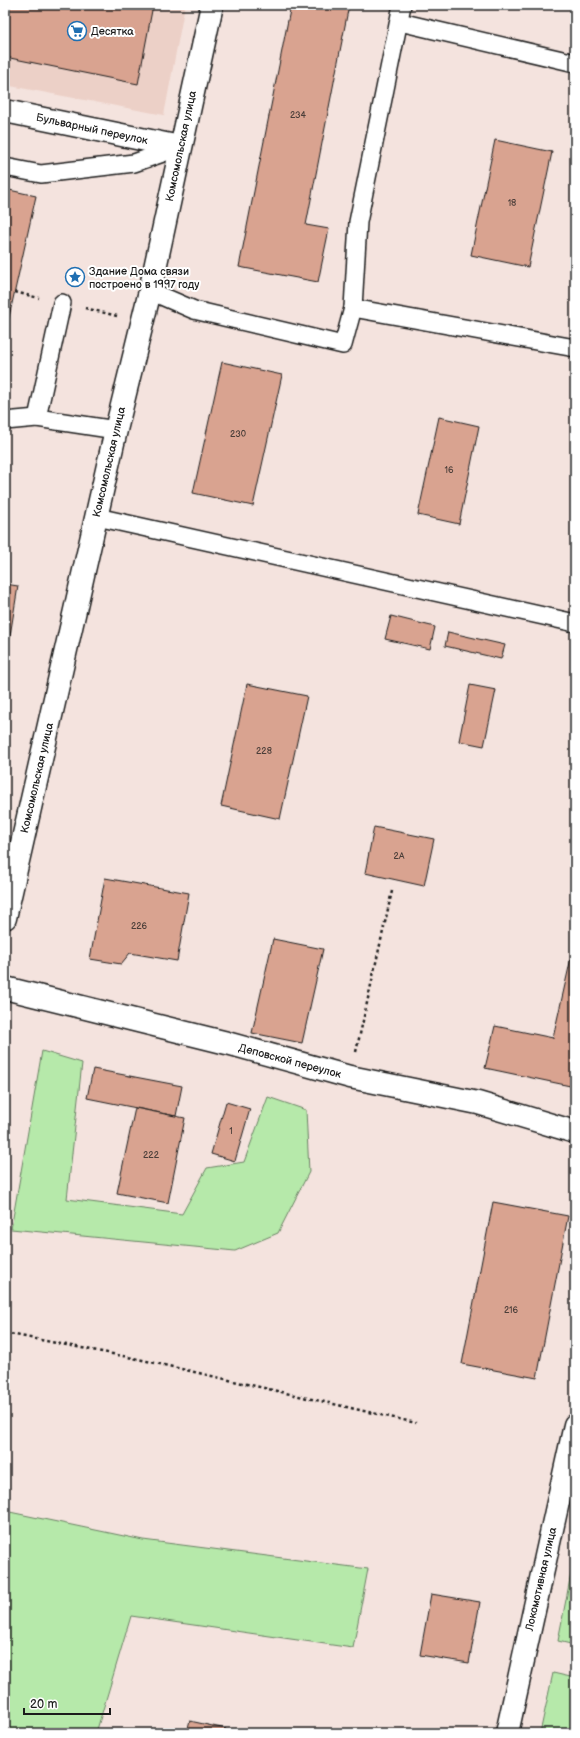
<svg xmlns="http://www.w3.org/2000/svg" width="580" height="1738" viewBox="0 0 580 1738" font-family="'Balsamiq Sans',sans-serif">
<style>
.built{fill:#ecd0c7}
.green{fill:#b6e9aa;stroke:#698263}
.building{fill:#d9a390;stroke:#1c1c1c}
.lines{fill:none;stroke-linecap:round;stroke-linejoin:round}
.service-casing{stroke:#1c1c1c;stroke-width:20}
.minor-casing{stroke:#1c1c1c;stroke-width:25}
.secondary-casing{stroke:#1c1c1c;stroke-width:25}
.path{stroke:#1c1c1c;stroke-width:2.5;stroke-dasharray:3 3;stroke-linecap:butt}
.service{stroke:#fff;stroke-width:17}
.minor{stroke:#fff;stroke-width:22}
.secondary{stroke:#fff;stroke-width:22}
.labels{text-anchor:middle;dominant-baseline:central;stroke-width:4;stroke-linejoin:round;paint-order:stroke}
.number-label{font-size:9px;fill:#4b3e39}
.poi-label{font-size:11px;fill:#1c1c1c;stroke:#fff;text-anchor:start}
.street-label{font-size:11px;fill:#1c1c1c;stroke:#fff}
</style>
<rect width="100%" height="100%" fill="#f4e3de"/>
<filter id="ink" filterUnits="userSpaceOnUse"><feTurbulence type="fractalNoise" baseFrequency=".025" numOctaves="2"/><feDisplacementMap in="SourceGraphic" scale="8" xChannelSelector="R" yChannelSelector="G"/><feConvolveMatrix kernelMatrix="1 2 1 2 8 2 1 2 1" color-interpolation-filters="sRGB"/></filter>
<g filter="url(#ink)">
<polygon class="built" points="5,5 185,5 164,115 5,85"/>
<g class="green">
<polygon points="42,1051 82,1063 67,1199 182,1214 207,1168 244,1162 268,1097 306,1110 309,1172 278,1233 235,1251 11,1229"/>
<polygon points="5,1511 143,1540 368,1569 353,1648 131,1616 96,1733 5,1733"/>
<polygon points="575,1553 575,1645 558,1641"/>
<polygon points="553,1673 575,1678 575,1733 540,1733"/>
</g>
<g class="building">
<polygon points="5,5 153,5 138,84 5,57"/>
<polygon points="291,5 349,5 306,225 329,229 318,282 239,267"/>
<polygon points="495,140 552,152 528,267 471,255"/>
<polygon points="5,189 36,196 5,335"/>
<polygon points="222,362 282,375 253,506 193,493"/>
<polygon points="439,417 479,426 459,524 418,515"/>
<polygon points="5,584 18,586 5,667"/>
<polygon points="391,616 435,627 430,649 385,639"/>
<polygon points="448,632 505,645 501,659 445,646"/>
<polygon points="247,684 307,696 280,819 221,806"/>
<polygon points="470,685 496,690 484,746 459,741"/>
<polygon points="374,827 434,839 424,886 365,873"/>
<polygon points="105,878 189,893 177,961 130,953 121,964 90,959"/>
<polygon points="273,939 323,949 302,1043 252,1033"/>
<polygon points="571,958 575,959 575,1087 485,1068 495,1026 553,1038"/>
<polygon points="93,1069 182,1086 176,1116 87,1098"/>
<polygon points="226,1102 250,1109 235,1161 211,1154"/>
<polygon points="135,1108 185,1118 168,1203 117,1193"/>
<polygon points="493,1202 568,1216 537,1378 462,1364"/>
<polygon points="431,1594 480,1602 469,1663 420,1655"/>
<polygon points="190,1721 226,1729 225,1733 187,1733"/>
</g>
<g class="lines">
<g class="service-casing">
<g id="service">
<polyline points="400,22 575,63"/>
<polyline points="5,167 41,174 134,163 180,147"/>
<polyline points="150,291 194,310 343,345 353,308 575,348"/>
<polyline points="62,303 37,418 116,430"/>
<polyline points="353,308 358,222 402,5"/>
<polyline points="5,421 37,418"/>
<polyline points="97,517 575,623"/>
</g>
</g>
<g class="minor-casing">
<g id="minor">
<polyline points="5,111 180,147"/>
<polyline points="5,988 227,1043 350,1077 478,1103 575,1132"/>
<polyline points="507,1733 575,1425"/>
</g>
</g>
<g class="secondary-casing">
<polyline id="secondary" points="5,918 116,430 150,291 212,5"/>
</g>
<g class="path">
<polyline points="15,292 39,298"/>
<polyline points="85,308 117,316"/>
<polyline points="356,1052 392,891"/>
<polyline points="5,1333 138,1359 416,1423"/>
</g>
<use href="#service" class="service"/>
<use href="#minor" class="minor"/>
<use href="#secondary" class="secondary"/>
</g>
</g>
<defs>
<g id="supermarket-ring" transform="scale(1)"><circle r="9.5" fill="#fff" stroke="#1f6fb2" stroke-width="1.5"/><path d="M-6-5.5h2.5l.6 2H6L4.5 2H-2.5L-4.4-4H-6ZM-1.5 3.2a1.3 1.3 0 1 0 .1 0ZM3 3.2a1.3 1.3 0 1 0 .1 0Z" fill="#1f6fb2"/></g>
<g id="sight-ring" transform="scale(1)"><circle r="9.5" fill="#fff" stroke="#1f6fb2" stroke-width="1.5"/><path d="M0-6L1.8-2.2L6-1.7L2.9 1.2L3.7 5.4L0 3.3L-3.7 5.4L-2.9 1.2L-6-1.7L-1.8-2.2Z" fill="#1f6fb2"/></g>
</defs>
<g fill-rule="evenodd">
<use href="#supermarket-ring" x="77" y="31"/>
<use href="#sight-ring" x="75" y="277"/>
</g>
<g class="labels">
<g class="number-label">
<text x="298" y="115">234</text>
<text x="512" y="203">18</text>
<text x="238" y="434">230</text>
<text x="449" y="470">16</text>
<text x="264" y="751">228</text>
<text x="399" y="856">2А</text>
<text x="139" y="926">226</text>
<text x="231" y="1131">1</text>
<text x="151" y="1155">222</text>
<text x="511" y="1310">216</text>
</g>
<g class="poi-label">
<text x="91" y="31">Десятка</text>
<text x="89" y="271">Здание Дома связи<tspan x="89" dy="13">построено в 1997 году</tspan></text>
</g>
<g class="street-label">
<text transform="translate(92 129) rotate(12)">Бульварный переулок</text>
<text transform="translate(181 146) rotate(-78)">Комсомольская улица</text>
<text transform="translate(109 462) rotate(-77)">Комсомольская улица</text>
<text transform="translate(37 778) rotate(-77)">Комсомольская улица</text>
<text transform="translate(290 1061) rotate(15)">Деповской переулок</text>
<text transform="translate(541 1579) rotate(-77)">Локомотивная улица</text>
</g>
</g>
<rect width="580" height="1738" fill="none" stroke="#fff" stroke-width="20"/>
<rect x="10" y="10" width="560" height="1718" fill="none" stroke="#1c1c1c" stroke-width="1.5" filter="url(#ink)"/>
<path d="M24 1708v6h86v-6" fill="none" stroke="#1c1c1c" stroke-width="2"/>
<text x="30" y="1708" font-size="12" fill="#1c1c1c" stroke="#ffffff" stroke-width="3" paint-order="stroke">20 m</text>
</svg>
